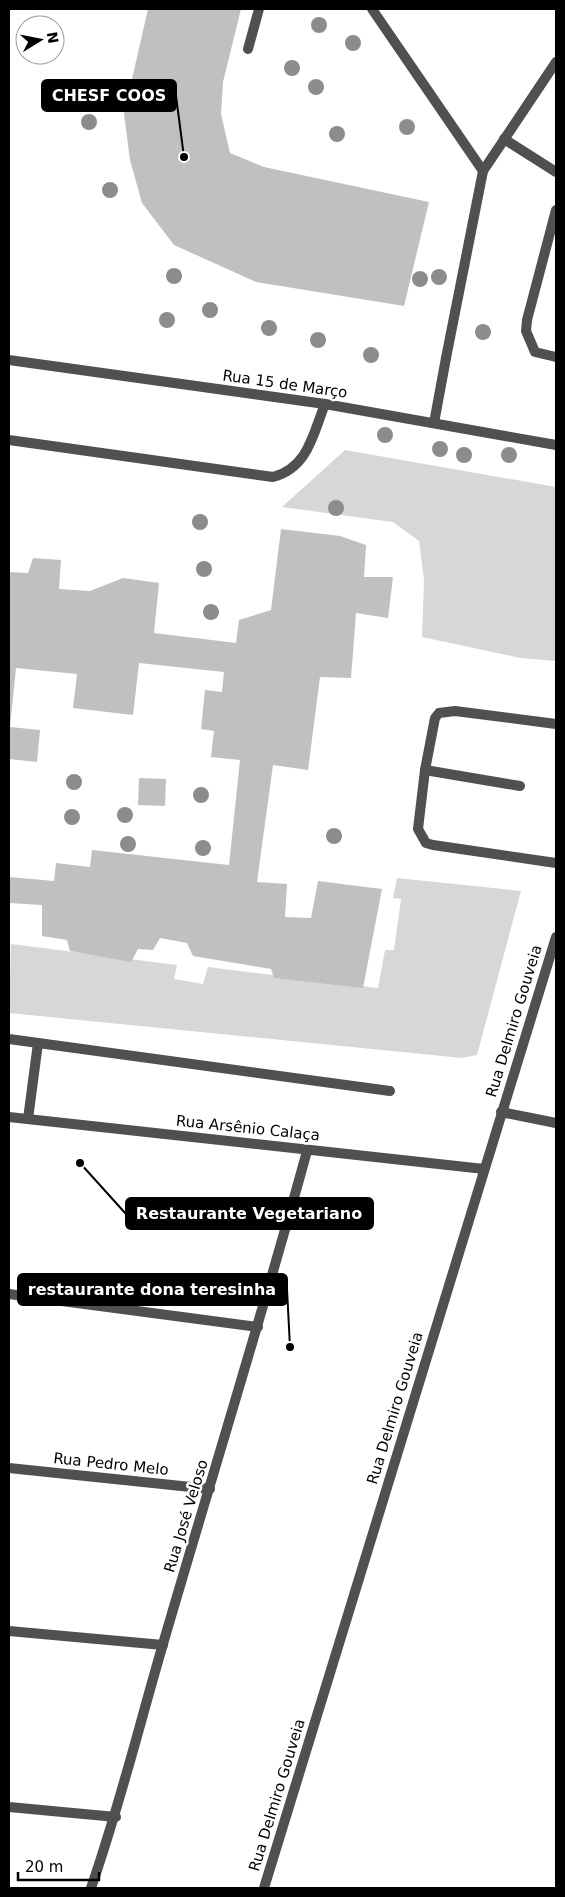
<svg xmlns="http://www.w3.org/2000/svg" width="565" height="1897" viewBox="0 0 565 1897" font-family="'DejaVu Sans',sans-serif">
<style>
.green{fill:#d7d7d7}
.building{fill:#c0c0c0}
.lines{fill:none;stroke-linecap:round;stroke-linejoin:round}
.service{stroke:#505050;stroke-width:10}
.minor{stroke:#505050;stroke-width:10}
.tertiary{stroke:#505050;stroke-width:10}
.tree{fill:#8c8c8c}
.labels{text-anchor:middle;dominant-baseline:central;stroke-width:5;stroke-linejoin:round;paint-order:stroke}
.street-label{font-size:15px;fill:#000;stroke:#fff}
.leader{fill:none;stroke:#000;stroke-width:2}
.callout-dot{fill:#000;stroke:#fff;stroke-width:2}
.callout{fill:#000;stroke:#000;stroke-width:2}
.callout-label{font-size:16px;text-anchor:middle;font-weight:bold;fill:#fff}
</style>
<rect width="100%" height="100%" fill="#fff"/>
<g class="green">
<polygon points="345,450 556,487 556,661 521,658 422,637 424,580 419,541 393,522 282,507"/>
<polygon points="397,878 521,891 477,1055 462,1058 9,1013 11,944 177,965 174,979 203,984 208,967 378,988 385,950 394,950 401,899 393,898"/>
</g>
<g class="building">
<polygon points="148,9 241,9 223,82 221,114 230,153 264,167 429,202 404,306 256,282 174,245 142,203 130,160 124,114"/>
<polygon points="281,529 340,536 366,545 364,577 393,577 388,618 356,613 351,678 320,677 308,770 273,765 257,882 287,884 285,917 311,918 318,881 382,889 363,988 274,978 271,969 193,956 187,943 160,938 153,950 138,949 131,962 70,951 67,940 42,936 42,905 9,903 9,877 54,881 56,863 90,867 92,850 229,865 240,760 211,757 214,731 201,729 205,690 222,692 224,672 139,663 133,715 73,708 77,674 16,668 10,727 40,730 37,762 9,759 9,572 28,573 33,558 61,560 59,589 90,591 123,578 159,583 154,633 236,643 239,620 271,610"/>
<polygon points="139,778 166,779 165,806 138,805"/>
</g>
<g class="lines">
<g class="service">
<polyline points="372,9 483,171 446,358"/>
<polyline points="248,49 259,9"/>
<polyline points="504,139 556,172"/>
<polyline points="483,171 556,62"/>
<polyline points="556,210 527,320 526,331 535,352 556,357"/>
<path d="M9,440l264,37c35,-9 40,-43 52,-73"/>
<polyline points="556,724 455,711 439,713 435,718 425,770 418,829 426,843 433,845 556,863"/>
<polyline points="425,770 520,786"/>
<polyline points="9,1039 390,1091"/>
<polyline points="501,1112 556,1123"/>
<polyline points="28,1119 38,1043"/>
</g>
<g class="minor">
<polyline points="9,360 325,404 556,445"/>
<polyline points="434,423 446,358"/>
<polyline points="9,1117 484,1169"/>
<polyline points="9,1294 258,1327"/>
<polyline points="9,1468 210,1489"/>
<polyline points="9,1631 163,1645"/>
<polyline points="9,1807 116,1817"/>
<path d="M91,1888c28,-80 48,-162 72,-244 48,-165 99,-328 144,-493"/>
</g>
<polyline class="tertiary" points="264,1888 556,937"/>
</g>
<g class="tree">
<circle cx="319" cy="25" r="8"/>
<circle cx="353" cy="43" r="8"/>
<circle cx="292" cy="68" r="8"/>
<circle cx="316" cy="87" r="8"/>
<circle cx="89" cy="122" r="8"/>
<circle cx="407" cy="127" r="8"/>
<circle cx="337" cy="134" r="8"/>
<circle cx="110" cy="190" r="8"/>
<circle cx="174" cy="276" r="8"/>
<circle cx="439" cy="277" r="8"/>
<circle cx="420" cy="279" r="8"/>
<circle cx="210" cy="310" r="8"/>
<circle cx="167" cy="320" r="8"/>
<circle cx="269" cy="328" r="8"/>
<circle cx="483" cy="332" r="8"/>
<circle cx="318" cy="340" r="8"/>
<circle cx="371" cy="355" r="8"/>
<circle cx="385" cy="435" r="8"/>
<circle cx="440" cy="449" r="8"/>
<circle cx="464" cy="455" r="8"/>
<circle cx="509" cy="455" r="8"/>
<circle cx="336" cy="508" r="8"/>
<circle cx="200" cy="522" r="8"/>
<circle cx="204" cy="569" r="8"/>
<circle cx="211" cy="612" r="8"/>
<circle cx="74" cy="782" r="8"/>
<circle cx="201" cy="795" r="8"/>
<circle cx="125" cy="815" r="8"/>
<circle cx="72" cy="817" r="8"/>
<circle cx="334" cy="836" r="8"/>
<circle cx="128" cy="844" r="8"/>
<circle cx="203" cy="848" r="8"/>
</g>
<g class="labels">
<g class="street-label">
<text transform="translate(285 384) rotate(8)">Rua 15 de Março</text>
<text transform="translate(514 1021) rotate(-73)">Rua Delmiro Gouveia</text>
<text transform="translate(248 1128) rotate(6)">Rua Arsênio Calaça</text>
<text transform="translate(395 1408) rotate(-73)">Rua Delmiro Gouveia</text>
<text transform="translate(111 1464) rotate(6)">Rua Pedro Melo</text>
<text transform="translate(186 1516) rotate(-73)">Rua José Veloso</text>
<text transform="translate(277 1795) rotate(-73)">Rua Delmiro Gouveia</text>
</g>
</g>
<path class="leader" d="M184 157L176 96M80 1163L126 1214M290 1347L287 1289"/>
<g class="callout-dot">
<circle cx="184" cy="157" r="5"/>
<circle cx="80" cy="1163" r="5"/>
<circle cx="290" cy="1347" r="5"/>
</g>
<g class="callout">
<rect x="42" y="80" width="134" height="31" rx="5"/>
<rect x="126" y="1198" width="247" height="31" rx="5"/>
<rect x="18" y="1274" width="269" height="31" rx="5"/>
</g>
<g class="callout-label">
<text x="109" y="101">CHESF COOS</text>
<text x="249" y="1219">Restaurante Vegetariano</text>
<text x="152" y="1295">restaurante dona teresinha</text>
</g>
<rect width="565" height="1897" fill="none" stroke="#000000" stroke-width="20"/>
<g transform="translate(40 40) rotate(80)"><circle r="24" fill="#ffffff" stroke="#999999"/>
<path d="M0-4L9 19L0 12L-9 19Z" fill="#000000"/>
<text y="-8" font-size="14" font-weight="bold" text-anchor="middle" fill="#000000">N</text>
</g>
<path d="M18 1872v8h81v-8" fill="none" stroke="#000000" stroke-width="2.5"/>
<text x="25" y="1872" font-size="15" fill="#000000" stroke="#ffffff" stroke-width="4" paint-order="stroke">20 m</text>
</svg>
